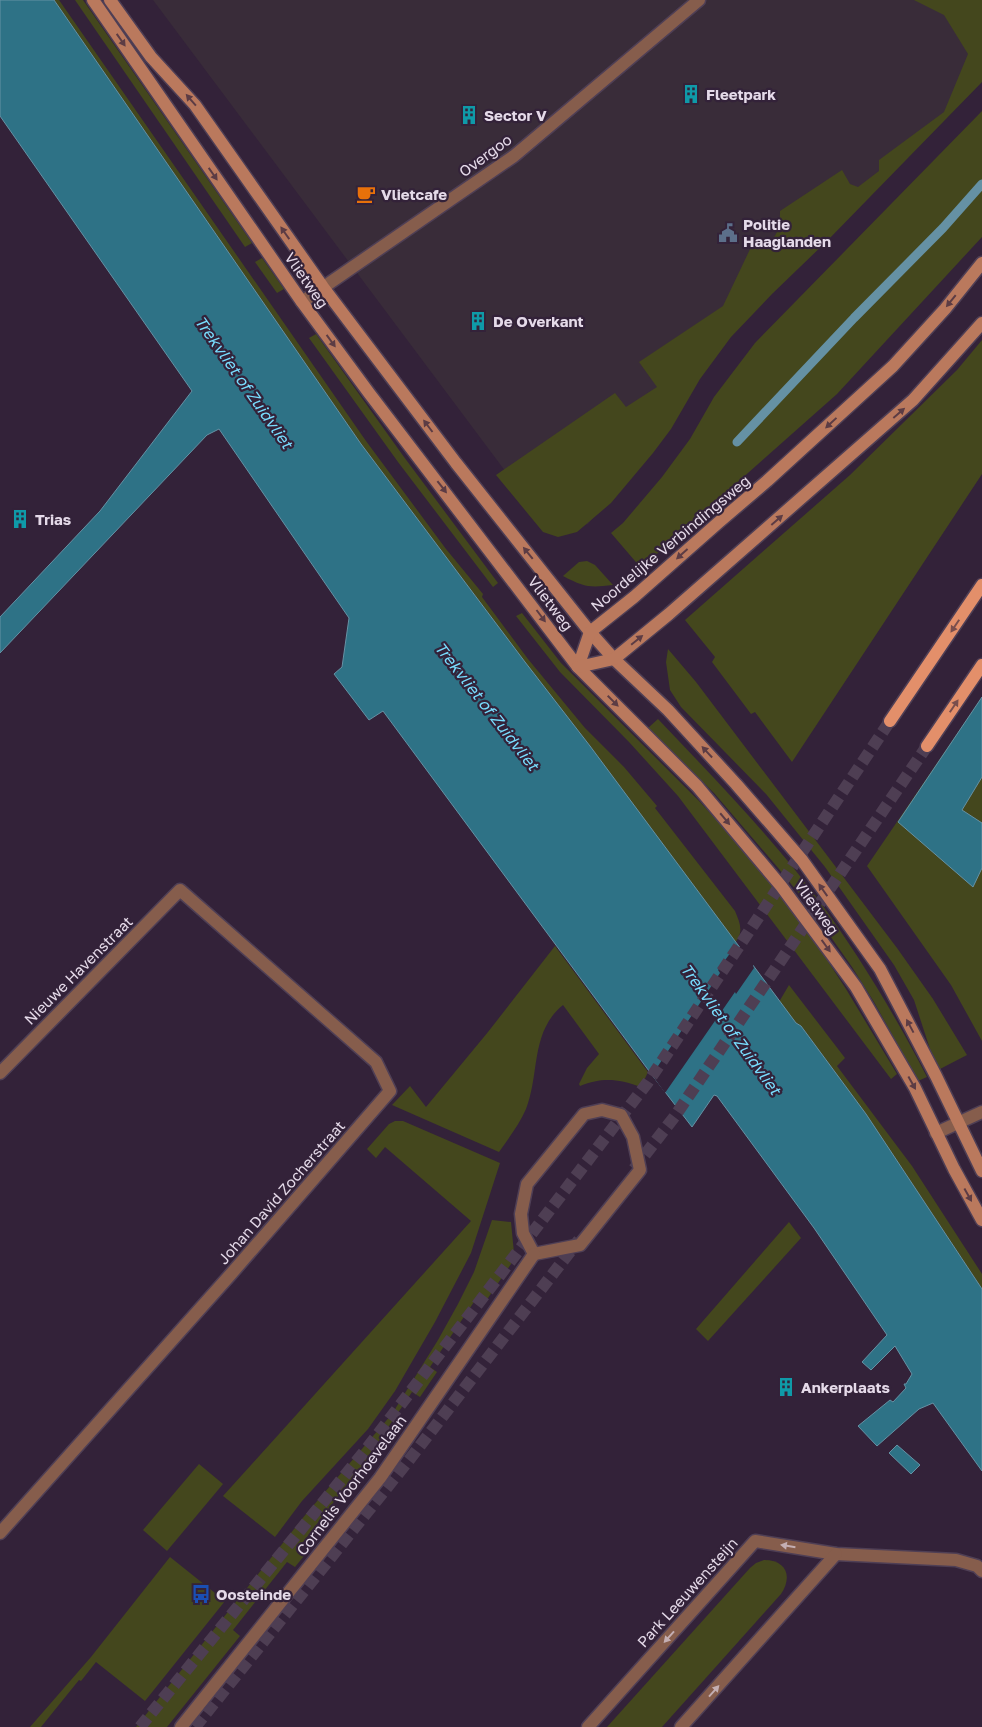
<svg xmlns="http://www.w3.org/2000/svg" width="982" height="1727" viewBox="0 0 982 1727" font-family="'Golos Text',sans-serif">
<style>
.commercial{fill:#392c39}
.green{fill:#44471d}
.water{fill:#2e7286;stroke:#6591a4}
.pier{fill:#332239}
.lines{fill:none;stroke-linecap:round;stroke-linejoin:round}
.stream{stroke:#6591a4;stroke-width:9}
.primary-tunnel{stroke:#4e3e53;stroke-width:12;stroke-dasharray:12 6;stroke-linecap:butt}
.street-casing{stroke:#4f3f55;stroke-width:15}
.secondary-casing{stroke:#4f3f55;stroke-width:15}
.primary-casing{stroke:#4f3f55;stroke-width:15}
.street{stroke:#865d4c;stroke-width:12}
.secondary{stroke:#ba795d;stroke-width:12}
.primary{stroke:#e38f6a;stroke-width:12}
.oneway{fill:#5c3c44}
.oneway2{fill:#794e4d}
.oneway3{fill:#c4aeb2}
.labels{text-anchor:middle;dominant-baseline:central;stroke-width:4.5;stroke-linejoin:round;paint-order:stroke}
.poi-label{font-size:15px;font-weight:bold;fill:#e5dae9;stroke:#332239;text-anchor:start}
.street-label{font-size:15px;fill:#e5dae9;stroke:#332239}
.water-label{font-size:16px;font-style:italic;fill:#78ddfe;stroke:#332239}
</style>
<rect width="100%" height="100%" fill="#332239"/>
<polygon class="commercial" points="153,0 982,0 982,75 738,319 621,484 588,524 553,535"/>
<g class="green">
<path d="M54,0h5l307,441 80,108 37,45 -1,3 46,62 57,69 39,39 33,39 -2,2 80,103c5,12 9,21 0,32l-145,-197 -65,-84 -164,-218z"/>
<polygon points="75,0 83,0 252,243 245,247"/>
<path d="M914,0h68v82l-154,158 -56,54 -41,43 -31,42 -29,50 -18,24 -42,50 -34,29 -19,5 -15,-5 -47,-57 119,-82 11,14 31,-20 -18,-25 84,-56 29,-61c23,0 28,-12 28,-34l62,-41 8,14 8,3 21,-16v-11l65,-48 24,-58 -24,-39z"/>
<polygon points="982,111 982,237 837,394 641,568 611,533 623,523 662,477 690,439 714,397 755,343"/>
<polygon points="262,258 284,289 277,293 255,262"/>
<polygon points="316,334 404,457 498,583 493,587 398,462 309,338"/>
<polygon points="982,340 982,474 792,762 755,712 751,714 712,662 715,657 685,620 850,475 957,370"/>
<path d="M587,561l8,4 18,20c-24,3 -29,2 -50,-9l16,-14z"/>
<polygon points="522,613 561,663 701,803 739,845 780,895 814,940 846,989 897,1074 891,1079 678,796 629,742 560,672 516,616"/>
<polygon points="668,649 696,682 897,948 933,999 967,1055 940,1069 930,1049 914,1000 894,965 825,867 766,794 681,707 670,690 666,662"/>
<polygon points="982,697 982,1041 951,985 867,866"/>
<path d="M658,719c55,58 111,115 159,179 42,57 78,117 110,179l-9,4 -44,-79 -22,-35 -43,-61 -30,-37 -65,-76 -66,-65z"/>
<path d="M555,946l93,126 -7,15c-23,-8 -38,-10 -61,-1l-1,-2 8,-16 12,-14 -36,-49c-33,27 -23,69 -37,104 -7,16 -18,30 -27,43l-107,-47 18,-19 16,21 62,-75z"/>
<polygon points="789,985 845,1058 837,1066 912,1166 982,1274 982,1289 866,1114 801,1026 796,1023 779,1002"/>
<polygon points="395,1121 403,1121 500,1163 471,1253 435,1322 395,1391 368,1429 302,1501 275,1537 223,1496 471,1221 385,1147 376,1158 367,1149 389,1124"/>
<polygon points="492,1220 511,1222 514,1253 511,1264 484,1304 476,1299 430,1367 437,1372 420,1397 412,1392 366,1460 374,1465 363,1480 355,1474 297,1550 304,1556 295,1567 287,1562 233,1630 240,1636 167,1727 136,1727 306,1514 392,1414 438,1340 458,1304 474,1272"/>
<polygon points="789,1222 801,1238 708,1341 696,1329"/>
<polygon points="199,1464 223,1484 167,1551 143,1530"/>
<polygon points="170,1557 225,1601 145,1701 96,1662 81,1681 79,1680 41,1727 30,1727 91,1657"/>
<path d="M764,1560c22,0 29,16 17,34l-119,133h-55l143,-159 6,-5z"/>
</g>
<g class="water">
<polygon points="0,0 54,0 361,444 525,662 590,746 796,1023 801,1026 866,1114 982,1289 982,1471 933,1403 919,1409 877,1446 858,1426 890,1400 893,1402 906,1388 904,1384 906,1384 912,1374 895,1346 871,1370 862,1362 887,1335 814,1228 717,1096 714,1095 692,1127 649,1071 383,711 369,720 334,674 342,667 349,618 219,429 207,435 0,653 0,617 100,511 192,391 0,116"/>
<polygon points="982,697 982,777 962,810 982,823 982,868 973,887 898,822"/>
<polygon points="897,1445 920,1465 911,1474 889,1453"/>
</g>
<polygon class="pier" points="736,945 739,948 741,946 754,964 753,966 754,968 736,994 735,992 665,1093 652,1075 720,973 718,970"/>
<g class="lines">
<polyline class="stream" points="737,442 854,318 943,228 982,184"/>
<g class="primary-tunnel">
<polyline points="634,1169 675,1116 927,746"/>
<polyline points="140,1727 368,1447 648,1082 890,721"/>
<polyline points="195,1727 409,1460 579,1240"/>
</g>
<g class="street-casing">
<g id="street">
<polyline points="302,302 514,156 699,0"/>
<polyline points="0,1073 180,890 376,1062 390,1091 231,1274 0,1533"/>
<polygon points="602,1110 621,1115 633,1137 640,1170 580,1245 534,1254 523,1233 521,1214 527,1184 584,1114"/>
<polyline points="936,1133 982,1112"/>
<polyline points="181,1727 380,1478 534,1254"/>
<polyline points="588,1727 755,1541 836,1554 956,1560 977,1566 982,1571"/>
<polyline points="681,1727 836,1554"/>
</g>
</g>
<g class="secondary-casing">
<g id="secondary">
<polyline points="93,0 302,302 369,393 578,667 697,786 781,886 856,987 915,1088 954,1169 982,1220"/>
<polyline points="110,0 151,57 195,105 323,287 456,463 590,632 614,659 668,710 736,784 802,860 880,969 936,1076 982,1171"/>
<polyline points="578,667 590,632 634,597 719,522 767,481 893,366 945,309 982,263"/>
<polyline points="578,667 614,659 669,614 913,400 982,323"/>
</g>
</g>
<g class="primary-casing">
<g id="primary">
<polyline points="890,721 982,585"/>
<polyline points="927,746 982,665"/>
</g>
</g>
<use href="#street" class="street"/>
<use href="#secondary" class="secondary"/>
<use href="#primary" class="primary"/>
</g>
<defs><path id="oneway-solid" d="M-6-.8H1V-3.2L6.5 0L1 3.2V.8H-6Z" transform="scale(1.25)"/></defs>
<g class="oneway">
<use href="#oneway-solid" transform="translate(121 40) rotate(55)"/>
<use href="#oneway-solid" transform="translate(191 100) rotate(-131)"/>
<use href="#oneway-solid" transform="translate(213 174) rotate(55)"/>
<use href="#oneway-solid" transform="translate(285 233) rotate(-125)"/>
<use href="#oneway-solid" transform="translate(951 301) rotate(129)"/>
<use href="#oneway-solid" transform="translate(331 341) rotate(54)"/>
<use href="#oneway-solid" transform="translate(899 413) rotate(-41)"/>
<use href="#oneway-solid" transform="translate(831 423) rotate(137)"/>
<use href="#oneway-solid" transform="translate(428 426) rotate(-127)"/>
<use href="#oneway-solid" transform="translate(442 487) rotate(52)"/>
<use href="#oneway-solid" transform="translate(777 520) rotate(-41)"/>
<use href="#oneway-solid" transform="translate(528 553) rotate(-129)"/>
<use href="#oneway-solid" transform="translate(682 554) rotate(138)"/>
<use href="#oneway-solid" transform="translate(541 616) rotate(53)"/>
<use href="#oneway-solid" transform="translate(637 640) rotate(-39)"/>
<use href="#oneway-solid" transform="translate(613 701) rotate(45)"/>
<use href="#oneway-solid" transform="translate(707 752) rotate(-133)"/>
<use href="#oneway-solid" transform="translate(725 819) rotate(50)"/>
<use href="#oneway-solid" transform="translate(823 890) rotate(-125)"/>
<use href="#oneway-solid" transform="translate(826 946) rotate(54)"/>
<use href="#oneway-solid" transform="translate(910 1026) rotate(-118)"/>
<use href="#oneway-solid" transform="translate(912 1083) rotate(61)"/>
<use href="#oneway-solid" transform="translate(968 1195) rotate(61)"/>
</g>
<g class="oneway2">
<use href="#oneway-solid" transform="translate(955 626) rotate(124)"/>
<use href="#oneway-solid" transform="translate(954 706) rotate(-56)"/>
</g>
<g class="oneway3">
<use href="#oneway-solid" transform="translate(788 1546) rotate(-171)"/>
<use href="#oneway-solid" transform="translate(669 1637) rotate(132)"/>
<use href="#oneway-solid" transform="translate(714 1691) rotate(-48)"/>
</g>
<defs>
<g id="building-bare" transform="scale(1.5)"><path d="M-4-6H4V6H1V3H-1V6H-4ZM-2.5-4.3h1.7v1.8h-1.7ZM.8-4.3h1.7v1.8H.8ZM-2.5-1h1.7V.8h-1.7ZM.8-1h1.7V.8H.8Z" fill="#0f9aa8" stroke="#332239" stroke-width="2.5" paint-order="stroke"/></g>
<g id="cafe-bare" transform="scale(1.5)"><path d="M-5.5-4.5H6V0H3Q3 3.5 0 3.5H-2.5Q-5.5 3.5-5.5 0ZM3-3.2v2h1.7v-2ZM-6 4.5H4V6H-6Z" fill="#e8710a" stroke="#332239" stroke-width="2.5" paint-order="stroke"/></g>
<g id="civic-bare" transform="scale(1.5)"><path d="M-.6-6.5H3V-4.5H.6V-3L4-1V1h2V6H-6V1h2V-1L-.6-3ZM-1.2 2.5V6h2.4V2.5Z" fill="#5c6f8a" stroke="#332239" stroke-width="2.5" paint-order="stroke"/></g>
<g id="bus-bare" transform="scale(1.5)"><path d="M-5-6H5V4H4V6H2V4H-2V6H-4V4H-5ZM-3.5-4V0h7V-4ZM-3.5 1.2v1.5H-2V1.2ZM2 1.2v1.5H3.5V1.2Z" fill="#1a4fb4" stroke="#332239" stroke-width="2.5" paint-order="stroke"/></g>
</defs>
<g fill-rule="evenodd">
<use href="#building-bare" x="691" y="94"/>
<use href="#building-bare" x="469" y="115"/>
<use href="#cafe-bare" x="366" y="194"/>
<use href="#civic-bare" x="728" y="233"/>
<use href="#building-bare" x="478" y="321"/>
<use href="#building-bare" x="20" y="519"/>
<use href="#building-bare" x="786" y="1387"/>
<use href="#bus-bare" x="201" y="1594"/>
</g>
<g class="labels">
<g class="poi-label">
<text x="706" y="94">Fleetpark</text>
<text x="484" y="115">Sector V</text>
<text x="381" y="194">Vlietcafe</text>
<text x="743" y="224">Politie<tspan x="743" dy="17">Haaglanden</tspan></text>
<text x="493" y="321">De Overkant</text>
<text x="35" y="519">Trias</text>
<text x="801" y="1387">Ankerplaats</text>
<text x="216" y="1594">Oosteinde</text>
</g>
<g class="street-label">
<text transform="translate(485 155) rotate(-36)">Overgoo</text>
<text transform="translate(307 280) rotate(55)">Vlietweg</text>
<text transform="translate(670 543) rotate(-40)">Noordelijke Verbindingsweg</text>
<text transform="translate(551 603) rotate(53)">Vlietweg</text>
<text transform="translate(817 907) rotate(54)">Vlietweg</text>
<text transform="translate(78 970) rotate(-45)">Nieuwe Havenstraat</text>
<text transform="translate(281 1192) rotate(-49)">Johan David Zocherstraat</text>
<text transform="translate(351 1485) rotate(-53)">Cornelis Voorhoevelaan</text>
<text transform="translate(687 1592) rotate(-48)">Park Leeuwensteijn</text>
</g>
<g class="water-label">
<text transform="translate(244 382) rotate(55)">Trekvliet of Zuidvliet</text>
<text transform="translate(487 706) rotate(52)">Trekvliet of Zuidvliet</text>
<text transform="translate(731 1029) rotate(54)">Trekvliet of Zuidvliet</text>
</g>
</g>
</svg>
